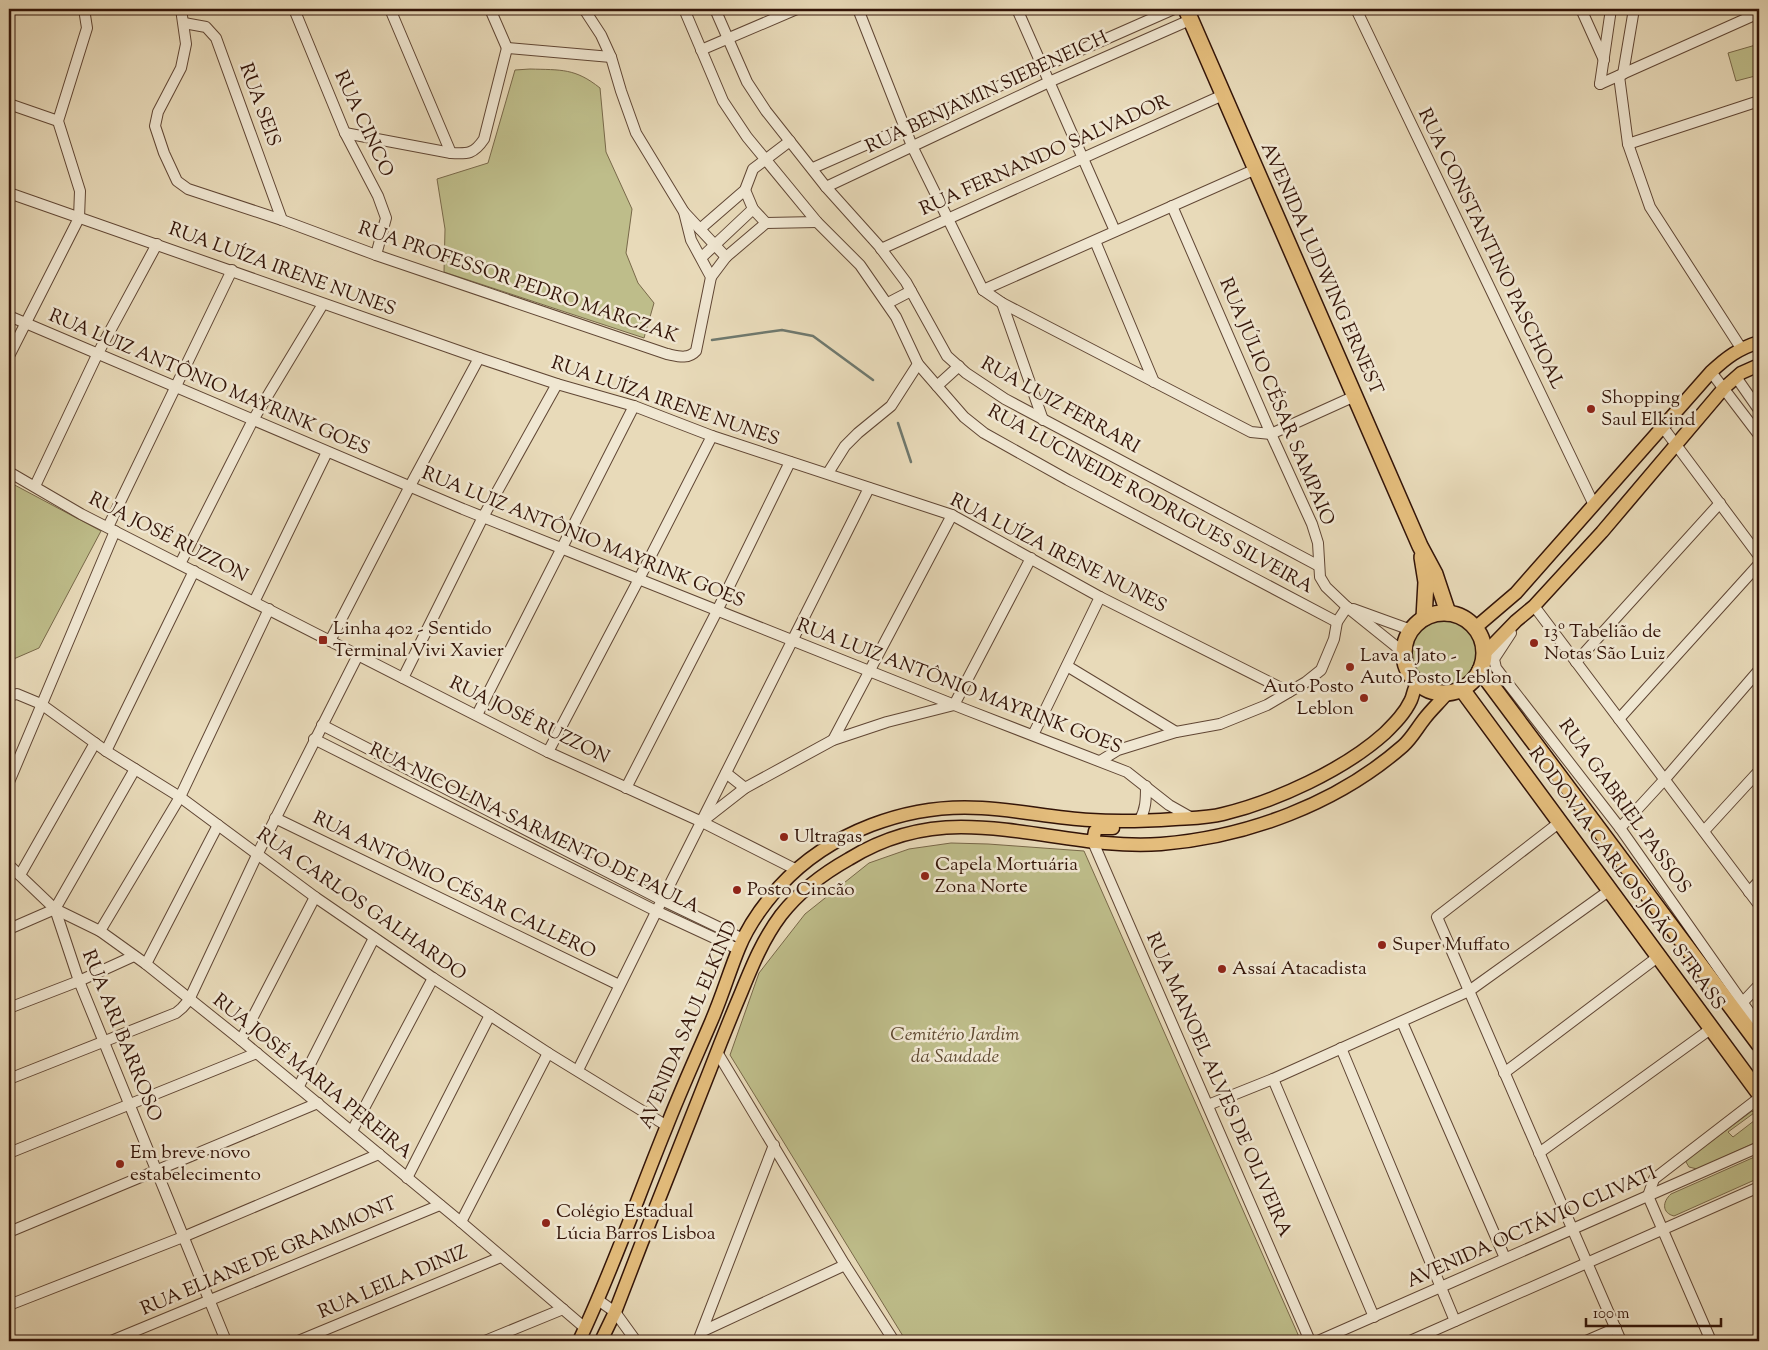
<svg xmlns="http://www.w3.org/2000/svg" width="1768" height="1350" viewBox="0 0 1768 1350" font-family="'Sorts Mill Goudy',serif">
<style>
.green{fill:#bebd8a;stroke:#786849}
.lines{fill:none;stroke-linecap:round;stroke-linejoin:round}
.stream{stroke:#6f786d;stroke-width:2.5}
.minor-casing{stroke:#604634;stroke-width:12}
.major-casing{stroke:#331408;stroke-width:15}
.highway-casing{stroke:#331408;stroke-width:18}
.minor{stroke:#f0e7d2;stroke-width:10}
.major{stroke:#e4bd7c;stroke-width:12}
.highway{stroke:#e4bd7c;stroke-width:15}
.poi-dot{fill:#8f2418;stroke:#f0e7d2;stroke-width:2}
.labels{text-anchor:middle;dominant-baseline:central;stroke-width:5;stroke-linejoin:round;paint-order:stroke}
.street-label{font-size:19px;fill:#331408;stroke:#f0e7d2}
.poi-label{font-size:19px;fill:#331408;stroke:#f0e7d2;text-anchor:start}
.park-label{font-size:19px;font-style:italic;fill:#5d472f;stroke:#f0e7d2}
</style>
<rect width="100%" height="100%" fill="#e8dab9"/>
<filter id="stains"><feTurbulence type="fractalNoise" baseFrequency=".004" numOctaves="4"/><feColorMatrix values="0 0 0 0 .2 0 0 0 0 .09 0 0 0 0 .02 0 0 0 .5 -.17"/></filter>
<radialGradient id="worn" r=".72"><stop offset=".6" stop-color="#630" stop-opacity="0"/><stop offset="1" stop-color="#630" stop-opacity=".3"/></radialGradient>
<g class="green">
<polygon points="1759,44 1759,75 1736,81 1728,53"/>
<path d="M530,69c31,1 45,-1 70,19l6,64 26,57 -6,44 12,30 16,20 -10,35 -200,-66 1,-43 -8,-50 51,-16 27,-93z"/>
<polygon points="9,482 101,531 39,648 9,661"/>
<circle cx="1442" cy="652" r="34"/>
<polygon points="951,843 988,844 1084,851 1300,1339 1294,1341 906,1341 730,1055 759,973 805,914 869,863 909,849"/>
<polygon points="1752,1111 1754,1113 1728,1132 1733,1137 1759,1117 1759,1141 1697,1169 1689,1167 1686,1162 1686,1160"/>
<path d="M1759,1155v23l-85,38c-12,-3 -12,-14 -3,-22z"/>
</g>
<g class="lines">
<g class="stream">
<polyline points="712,340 782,330 813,336 873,380"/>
<polyline points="898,423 911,462"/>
</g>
<g class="minor-casing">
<g id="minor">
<path d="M181,9l5,35 -5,24 -23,44 -3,14 9,27 13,28 11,8 94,31 94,35 291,99c10,2 21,6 29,-3l15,-74 -20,-37 -7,-28 -48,-79 -15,-42 -10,-34 -10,-22 -17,-26"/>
<polyline points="294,9 345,133 378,196 386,218 376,255"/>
<polyline points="390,9 451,153"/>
<polyline points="490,9 507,48"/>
<polyline points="684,9 723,101 747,137 817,222 860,265 896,317 918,364 964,417 984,433 1068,480 1337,622"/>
<polyline points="715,9 747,82 766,111 826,187 879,246 906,282 947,356 966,373 1005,399 1319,566"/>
<polyline points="858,9 912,146 983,290"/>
<polyline points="1017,9 1115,231"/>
<polyline points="1356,9 1594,505"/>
<polyline points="1581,9 1604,60"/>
<polyline points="184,23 206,27 216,38 282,220"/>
<polyline points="507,48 611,57"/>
<polyline points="701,50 797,9"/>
<polyline points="1623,74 1634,9"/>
<polyline points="1619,76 1628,144 1650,207 1741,348"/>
<polyline points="1600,84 1759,13"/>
<polyline points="1600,84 1611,9"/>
<polyline points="9,104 58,121"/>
<path d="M345,133l106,20c17,1 23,1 33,-14l23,-91"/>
<polyline points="1628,144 1759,101"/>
<polyline points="813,168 1174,9"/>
<polyline points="826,187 1049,82 1190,20"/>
<polyline points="745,190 753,209 766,223"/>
<polyline points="9,193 479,358 557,384 634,406 712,436 952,515 1100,597 1289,692"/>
<polyline points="1172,206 1271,434 1312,524 1318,543 1320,577 1326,587 1347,607 1403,652"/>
<polyline points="684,212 726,257"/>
<polyline points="700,229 745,190 753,169 790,141"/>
<polyline points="1095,241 1154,382"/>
<polyline points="881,249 1223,95"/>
<polyline points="702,257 753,209"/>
<polyline points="711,277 726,257 766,223 817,222"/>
<polyline points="983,290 1002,303 1251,432 1271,434 1355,396"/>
<polyline points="983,290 1256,169"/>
<polyline points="888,303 911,291"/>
<polyline points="1002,303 1043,420"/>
<polyline points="9,316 463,509 967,710 1127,772 1169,805 1192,818"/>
<polyline points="9,356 79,218 80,191 58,121 87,28 84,9"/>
<polyline points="1711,372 1759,435"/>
<polyline points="1736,377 1759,410"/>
<polyline points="937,386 959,366"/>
<polyline points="1662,426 1759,556"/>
<polyline points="9,472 81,514 548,752 702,822 797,870"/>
<polyline points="828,473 845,446 858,433 891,406 918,364"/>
<polyline points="35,486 97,355 157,244"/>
<polyline points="108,527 232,270"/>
<polyline points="180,564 253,420 323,304"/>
<polyline points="254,602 327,452"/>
<polyline points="1534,606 1759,905"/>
<polyline points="1353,609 1411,630"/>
<polyline points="1511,633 1494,659 1496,668 1620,828 1759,1026"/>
<polyline points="330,641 410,486 479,358"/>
<polyline points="1576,662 1720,503"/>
<polyline points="1067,666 1176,732"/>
<polyline points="403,678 483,517 557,384"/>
<polyline points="9,696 17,694 41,704 106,751 180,797 315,897 433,978 548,1053 667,1126"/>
<polyline points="477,715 634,406"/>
<polyline points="1619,719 1759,564"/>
<polyline points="322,725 662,900 743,939"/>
<polyline points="1033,735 1100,597"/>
<polyline points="314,739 656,911 738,949"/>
<polyline points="833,740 952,515"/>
<polyline points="106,751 194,571"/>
<polyline points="548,752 639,579 712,436"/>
<polyline points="1100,761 1118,750 1176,732 1220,724 1267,705 1306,682 1321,670 1334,639 1337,622 1347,607"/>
<polyline points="726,773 745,788"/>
<polyline points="9,782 115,531"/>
<polyline points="626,788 717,611 790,462"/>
<polyline points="275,818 619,985"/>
<polyline points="704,820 745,788 833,740 887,722 954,705 1031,558"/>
<path d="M1139,821c7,-11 7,-22 7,-35"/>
<polyline points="1560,822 1437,917 1621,1341"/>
<polyline points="1620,828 1665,779 1759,670"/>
<polyline points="1704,831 1759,771"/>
<polyline points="1093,842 1310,1341"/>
<polyline points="9,865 55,909 100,931 146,964 241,1040 461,1222 585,1328"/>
<polyline points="20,875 95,743"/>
<polyline points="1749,892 1759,881"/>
<polyline points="55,909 79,981 226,1341"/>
<polyline points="55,909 135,769"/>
<polyline points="9,929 55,909"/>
<polyline points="100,931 180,797 269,609"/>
<polyline points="146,964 218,825"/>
<polyline points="1742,1003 1759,985"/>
<polyline points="9,1008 79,981 134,956"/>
<polyline points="1402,1022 1505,1258"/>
<polyline points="241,1040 315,897"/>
<polyline points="1341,1048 1455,1321"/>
<polyline points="717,1052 845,1265 894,1341"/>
<polyline points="578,1070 662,900 869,488"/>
<polyline points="1504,1073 1659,956"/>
<polyline points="9,1079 176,1013 182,1008 189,1000 257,855 358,655"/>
<polyline points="1273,1079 1374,1317"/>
<polyline points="299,1086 374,938"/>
<polyline points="1208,1105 1273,1079 1469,991 1610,890"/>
<polyline points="352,1131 433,978"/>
<polyline points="9,1153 257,1053"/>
<polyline points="1539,1153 1712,1028"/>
<polyline points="407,1178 490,1015"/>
<polyline points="461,1222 548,1053"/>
<polyline points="9,1232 318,1103"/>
<polyline points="598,1300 615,1312 636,1341"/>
<polyline points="9,1305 183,1237 379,1154"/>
<polyline points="703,1331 845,1265"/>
<polyline points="111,1341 440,1205"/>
<polyline points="298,1341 501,1257"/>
<polyline points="485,1341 563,1309"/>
<polyline points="698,1341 774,1145"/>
<polyline points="1318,1341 1759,1147"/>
<polyline points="1410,1341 1759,1187"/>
<polyline points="1586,1341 1616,1328"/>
<polyline points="1711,1341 1648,1196 1654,1179 1759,1098"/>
</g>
</g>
<g class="major-casing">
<g id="major">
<path d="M1475,628l41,-35 195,-221c16,-15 27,-23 48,-30"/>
<polyline points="1484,654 1516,621 1534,606 1602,532 1724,388 1741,373 1759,365"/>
<polyline points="1093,842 1095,831 1099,828 1113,828"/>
<path d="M579,1341c33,-69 58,-142 87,-213 14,-36 30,-71 45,-106 11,-25 18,-50 28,-74 9,-22 24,-43 40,-61 50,-55 129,-84 203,-79 36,2 72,10 108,12 28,2 57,1 85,-1 16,-1 33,-1 48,-5 53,-13 121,-44 162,-81 10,-10 20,-20 26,-33 3,-7 2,-11 7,-17"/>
<path d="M601,1341l14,-29c31,-81 63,-162 95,-242 10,-26 20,-51 31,-77 11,-27 22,-54 40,-78 18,-23 43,-42 68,-56 34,-21 72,-32 112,-32 67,0 132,22 200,17 86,-7 176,-40 242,-98 9,-8 14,-18 22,-28 7,-9 16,-17 23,-26"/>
</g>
</g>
<g class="highway-casing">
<g id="highway">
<polyline points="1186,9 1420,546 1435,574 1448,613"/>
<polyline points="1422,557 1426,582 1424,618"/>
<circle cx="1444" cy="653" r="40"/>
<polyline points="1480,670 1759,1044"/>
<polyline points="1461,688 1759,1093"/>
</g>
</g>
<use href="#minor" class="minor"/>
<use href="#major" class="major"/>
<use href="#highway" class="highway"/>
</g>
<g class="poi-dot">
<circle cx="1591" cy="409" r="5"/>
<rect x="318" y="635" width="10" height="10" rx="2.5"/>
<circle cx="1534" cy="643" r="5"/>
<circle cx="1350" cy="667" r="5"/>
<circle cx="1364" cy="698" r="5"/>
<circle cx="784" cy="837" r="5"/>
<circle cx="925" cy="876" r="5"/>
<circle cx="737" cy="890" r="5"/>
<circle cx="1382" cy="945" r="5"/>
<circle cx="1222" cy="969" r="5"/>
<circle cx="120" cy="1164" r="5"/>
<circle cx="546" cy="1223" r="5"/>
</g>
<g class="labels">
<g class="street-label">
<text transform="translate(987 93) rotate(-25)">RUA BENJAMIN SIEBENEICH</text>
<text transform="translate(259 105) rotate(70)">RUA SEIS</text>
<text transform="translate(363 124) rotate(65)">RUA CINCO</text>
<text transform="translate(1045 156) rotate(-24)">RUA FERNANDO SALVADOR</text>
<text transform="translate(1490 249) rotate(64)">RUA CONSTANTINO PASCHOAL</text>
<text transform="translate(1321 269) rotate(66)">AVENIDA LUDWING ERNEST</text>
<text transform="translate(282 270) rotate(20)">RUA LUÍZA IRENE NUNES</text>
<text transform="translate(518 283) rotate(19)">RUA PROFESSOR PEDRO MARCZAK</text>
<text transform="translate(209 383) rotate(23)">RUA LUIZ ANTÔNIO MAYRINK GOES</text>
<text transform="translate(665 402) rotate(19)">RUA LUÍZA IRENE NUNES</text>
<text transform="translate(1276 402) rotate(67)">RUA JÚLIO CÉSAR SAMPAIO</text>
<text transform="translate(1060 406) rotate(29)">RUA LUIZ FERRARI</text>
<text transform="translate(1150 500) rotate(29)">RUA LUCINEIDE RODRIGUES SILVEIRA</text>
<text transform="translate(168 538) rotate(27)">RUA JOSÉ RUZZON</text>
<text transform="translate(583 538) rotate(22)">RUA LUIZ ANTÔNIO MAYRINK GOES</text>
<text transform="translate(1058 554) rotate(27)">RUA LUÍZA IRENE NUNES</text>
<text transform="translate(959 687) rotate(21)">RUA LUIZ ANTÔNIO MAYRINK GOES</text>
<text transform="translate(529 721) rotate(26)">RUA JOSÉ RUZZON</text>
<text transform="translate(1624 807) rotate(54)">RUA GABRIEL PASSOS</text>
<text transform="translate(534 829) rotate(26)">RUA NICOLINA SARMENTO DE PAULA</text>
<text transform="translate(1626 879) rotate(54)">RODOVIA CARLOS JOÃO STRASS</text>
<text transform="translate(454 886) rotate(26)">RUA ANTÔNIO CÉSAR CALLERO</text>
<text transform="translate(361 905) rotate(35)">RUA CARLOS GALHARDO</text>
<text transform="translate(689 1025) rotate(-67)">AVENIDA SAUL ELKIND</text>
<text transform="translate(121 1036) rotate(68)">RUA ARI BARROSO</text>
<text transform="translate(312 1077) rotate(39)">RUA JOSÉ MARIA PEREIRA</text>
<text transform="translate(1218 1085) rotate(66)">RUA MANOEL ALVES DE OLIVEIRA</text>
<text transform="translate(1532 1228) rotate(-24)">AVENIDA OCTÁVIO CLIVATI</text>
<text transform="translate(269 1257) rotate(-23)">RUA ELIANE DE GRAMMONT</text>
<text transform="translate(393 1283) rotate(-23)">RUA LEILA DINIZ</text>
</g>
<g class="poi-label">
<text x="1601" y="398">Shopping<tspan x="1601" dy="22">Saul Elkind</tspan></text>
<text x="333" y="629">Linha 402 - Sentido<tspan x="333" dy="22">Terminal Vivi Xavier</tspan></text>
<text x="1544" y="632">13º Tabelião de<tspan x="1544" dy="22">Notas São Luiz</tspan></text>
<text x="1360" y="656">Lava a Jato -<tspan x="1360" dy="22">Auto Posto Leblon</tspan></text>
<text x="1354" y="687" text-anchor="end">Auto Posto<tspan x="1354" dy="22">Leblon</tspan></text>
<text x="794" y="837">Ultragas</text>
<text x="935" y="865">Capela Mortuária<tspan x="935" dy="22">Zona Norte</tspan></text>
<text x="747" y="890">Posto Cincão</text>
<text x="1392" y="945">Super Muffato</text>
<text x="1232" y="969">Assaí Atacadista</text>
<text x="130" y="1153">Em breve novo<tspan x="130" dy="22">estabelecimento</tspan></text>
<text x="556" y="1212">Colégio Estadual<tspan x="556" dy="22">Lúcia Barros Lisboa</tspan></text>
</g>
<g class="park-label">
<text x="955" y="1035">Cemitério Jardim<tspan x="955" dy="22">da Saudade</tspan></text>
</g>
</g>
<rect width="1768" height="1350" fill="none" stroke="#e8dab9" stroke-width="30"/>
<rect x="10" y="10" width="1748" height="1330" fill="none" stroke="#331408" stroke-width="2.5"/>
<rect x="15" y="15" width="1738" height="1320" fill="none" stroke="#331408"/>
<path d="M1586 1318v8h135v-8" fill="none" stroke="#331408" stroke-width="2.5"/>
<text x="1593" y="1318" font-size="15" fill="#331408" stroke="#f0e7d2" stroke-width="4" paint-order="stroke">100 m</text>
<rect width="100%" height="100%" filter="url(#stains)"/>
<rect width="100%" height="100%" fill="url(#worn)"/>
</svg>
